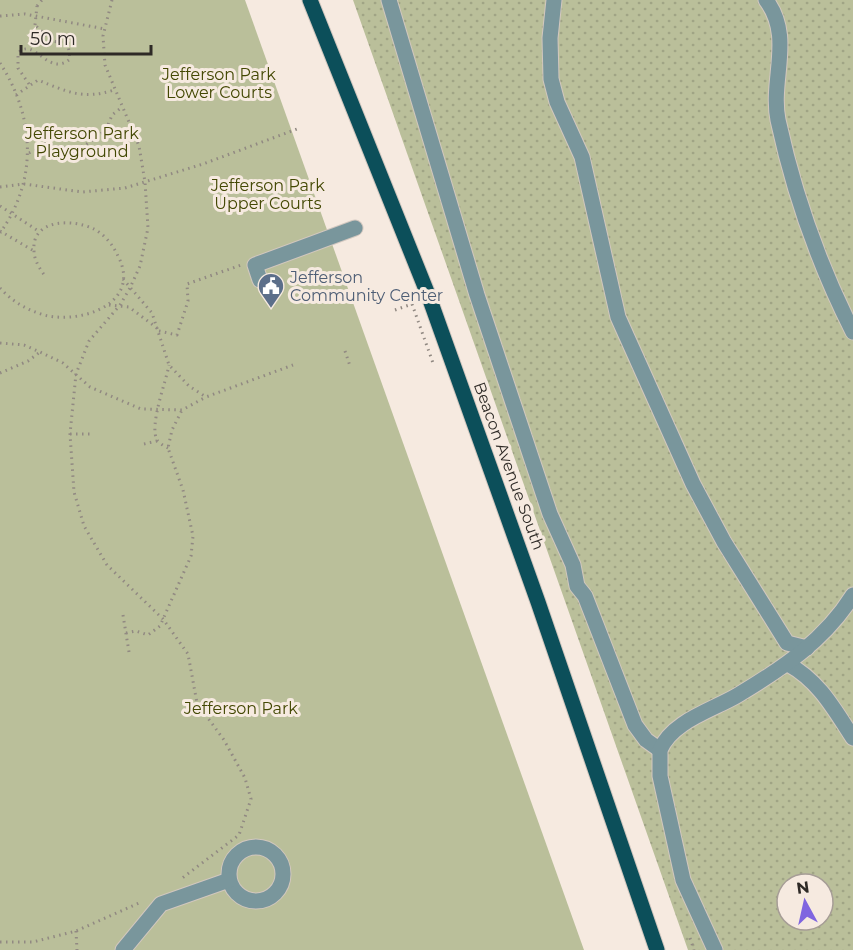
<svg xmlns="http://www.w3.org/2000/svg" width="853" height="950" viewBox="0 0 853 950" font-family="Montserrat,sans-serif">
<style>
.grass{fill:url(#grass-dots);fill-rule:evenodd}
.green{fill:#babf9a}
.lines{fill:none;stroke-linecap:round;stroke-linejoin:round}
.minor-casing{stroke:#d2c7bf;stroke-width:17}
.major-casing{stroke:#d2c7bf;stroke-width:17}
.path{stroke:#918982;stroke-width:3;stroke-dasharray:1.5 4.5;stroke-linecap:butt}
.minor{stroke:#79969c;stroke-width:15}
.major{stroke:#0c4f5a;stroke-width:15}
.path-bridge{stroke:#918982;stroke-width:3;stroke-dasharray:1.5 4.5;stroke-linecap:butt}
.labels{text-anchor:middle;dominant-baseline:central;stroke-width:6;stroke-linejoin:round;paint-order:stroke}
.park-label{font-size:16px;fill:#434803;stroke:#f6eae0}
.service-label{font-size:16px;fill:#4e5e75;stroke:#f6eae0;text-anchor:start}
.street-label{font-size:16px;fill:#2e2a26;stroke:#f6eae0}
</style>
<defs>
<pattern id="grass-dots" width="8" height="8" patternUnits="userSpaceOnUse" patternTransform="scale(1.5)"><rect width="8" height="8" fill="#babf9a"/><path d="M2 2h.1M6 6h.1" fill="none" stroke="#a0a485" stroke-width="1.8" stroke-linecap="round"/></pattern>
</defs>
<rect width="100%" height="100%" fill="#f6eae0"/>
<path class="grass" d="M353,0h500v950h-165zM787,884h36v36h-36z"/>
<polygon class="green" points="0,0 245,0 584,950 0,950"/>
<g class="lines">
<g class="minor-casing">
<g id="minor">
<polyline points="389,0 477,295 550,514 573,565 577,586 585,596 635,725 646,740 660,750"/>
<polyline points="554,0 550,38 551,79 557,102 582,157 618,317 693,484 724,542 787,643 807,648"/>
<path d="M766,0c28,37 4,79 12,120 16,74 41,145 75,212"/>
<polyline points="260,280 255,265 355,228"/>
<path d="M788,664c31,17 46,45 65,74"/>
<circle cx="256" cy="874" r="27"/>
<polyline points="123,950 161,904 229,880"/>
<path d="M715,950l-32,-70 -23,-104v-26c12,-29 53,-40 78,-55 45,-27 87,-55 115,-100"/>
</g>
</g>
<g class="major-casing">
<polyline id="major" points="310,0 429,297 538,602 657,950"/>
</g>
<g class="path">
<polyline points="112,0 103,36 105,65 139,146 145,182 148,228 140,266 130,288 120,305 89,341 76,374 70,434 74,492 84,526 107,565 163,619 188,654 197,703 224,740 245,778 251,799 239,835 181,879"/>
<polyline points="37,6 42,0"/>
<polyline points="0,16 25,14 105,29"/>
<path d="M0,63c35,54 38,117 0,170"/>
<path d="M29,84l-11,-16v-15c17,-17 30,25 52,6l-2,-15 -16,-3 -17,-16"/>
<path d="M16,95l22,-15c30,12 45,20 76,10"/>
<polyline points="106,130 112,115 121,108"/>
<polyline points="28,134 47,145"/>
<polyline points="29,153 47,145 66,148 84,146 106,130 121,132 133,129"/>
<polyline points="0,187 24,184 82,192 125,188 203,164 297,129"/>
<polyline points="0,206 40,232"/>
<polyline points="0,231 34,251"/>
<polyline points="123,279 152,313 169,365 189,386 206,397 293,365"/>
<path d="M0,288c10,11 23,20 38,25 36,14 106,-7 80,-57 -5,-11 -13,-21 -24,-27 -20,-10 -63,-11 -60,22 0,9 6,18 11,25"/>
<polyline points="109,305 129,307 157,328"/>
<polyline points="395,310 412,304 433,363"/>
<polyline points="159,331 177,335 188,301 187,284 241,265"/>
<polyline points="0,343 24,345 40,352 63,363 90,387 141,409 182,410 206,397"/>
<polyline points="345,351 350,366"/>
<polyline points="0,373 28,361 40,352"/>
<polyline points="70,434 92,434"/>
<polyline points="144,444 157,441"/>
<path d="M168,448c-4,-2 -9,-5 -11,-8 -8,-15 9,-58 12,-75"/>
<polyline points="123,615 129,652"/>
<polyline points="126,633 136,631 148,635 160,626 191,556 193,536 183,490 168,448 172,430 182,410"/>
<polyline points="76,931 77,950"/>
<polyline points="690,938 694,950"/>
<polyline points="0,942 33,942 76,931 139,903"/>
</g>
<use href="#minor" class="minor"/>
<use href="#major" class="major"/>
<polyline class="path-bridge" points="35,25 37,6"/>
</g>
<defs>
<g id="civic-pin" transform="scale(1.35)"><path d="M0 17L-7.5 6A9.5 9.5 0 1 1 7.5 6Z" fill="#5c6f8a" stroke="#f6eae0"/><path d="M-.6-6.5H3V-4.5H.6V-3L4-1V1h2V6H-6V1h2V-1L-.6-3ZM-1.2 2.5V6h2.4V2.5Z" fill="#fff"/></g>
</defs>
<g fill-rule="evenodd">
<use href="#civic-pin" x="271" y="286"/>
</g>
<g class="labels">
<g class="park-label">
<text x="219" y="74">Jefferson Park<tspan x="219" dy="18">Lower Courts</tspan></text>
<text x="82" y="133">Jefferson Park<tspan x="82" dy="18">Playground</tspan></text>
<text x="268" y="185">Jefferson Park<tspan x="268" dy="18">Upper Courts</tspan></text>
<text x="241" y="708">Jefferson Park</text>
</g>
<g class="service-label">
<text x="290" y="277">Jefferson<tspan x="290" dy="18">Community Center</tspan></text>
</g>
<g class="street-label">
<text transform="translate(509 466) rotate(70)">Beacon Avenue South</text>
</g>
</g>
<g transform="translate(805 902) rotate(352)"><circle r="28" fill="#f6eae0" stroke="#a69d96" stroke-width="1.5"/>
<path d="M0-4.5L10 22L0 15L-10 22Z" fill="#7f65e0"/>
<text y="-9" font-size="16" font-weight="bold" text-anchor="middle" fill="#2e2a26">N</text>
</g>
<path d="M21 45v9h130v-9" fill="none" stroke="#2e2a26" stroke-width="3"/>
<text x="30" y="45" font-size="18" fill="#2e2a26" stroke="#f6eae0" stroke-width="4.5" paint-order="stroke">50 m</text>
</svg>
